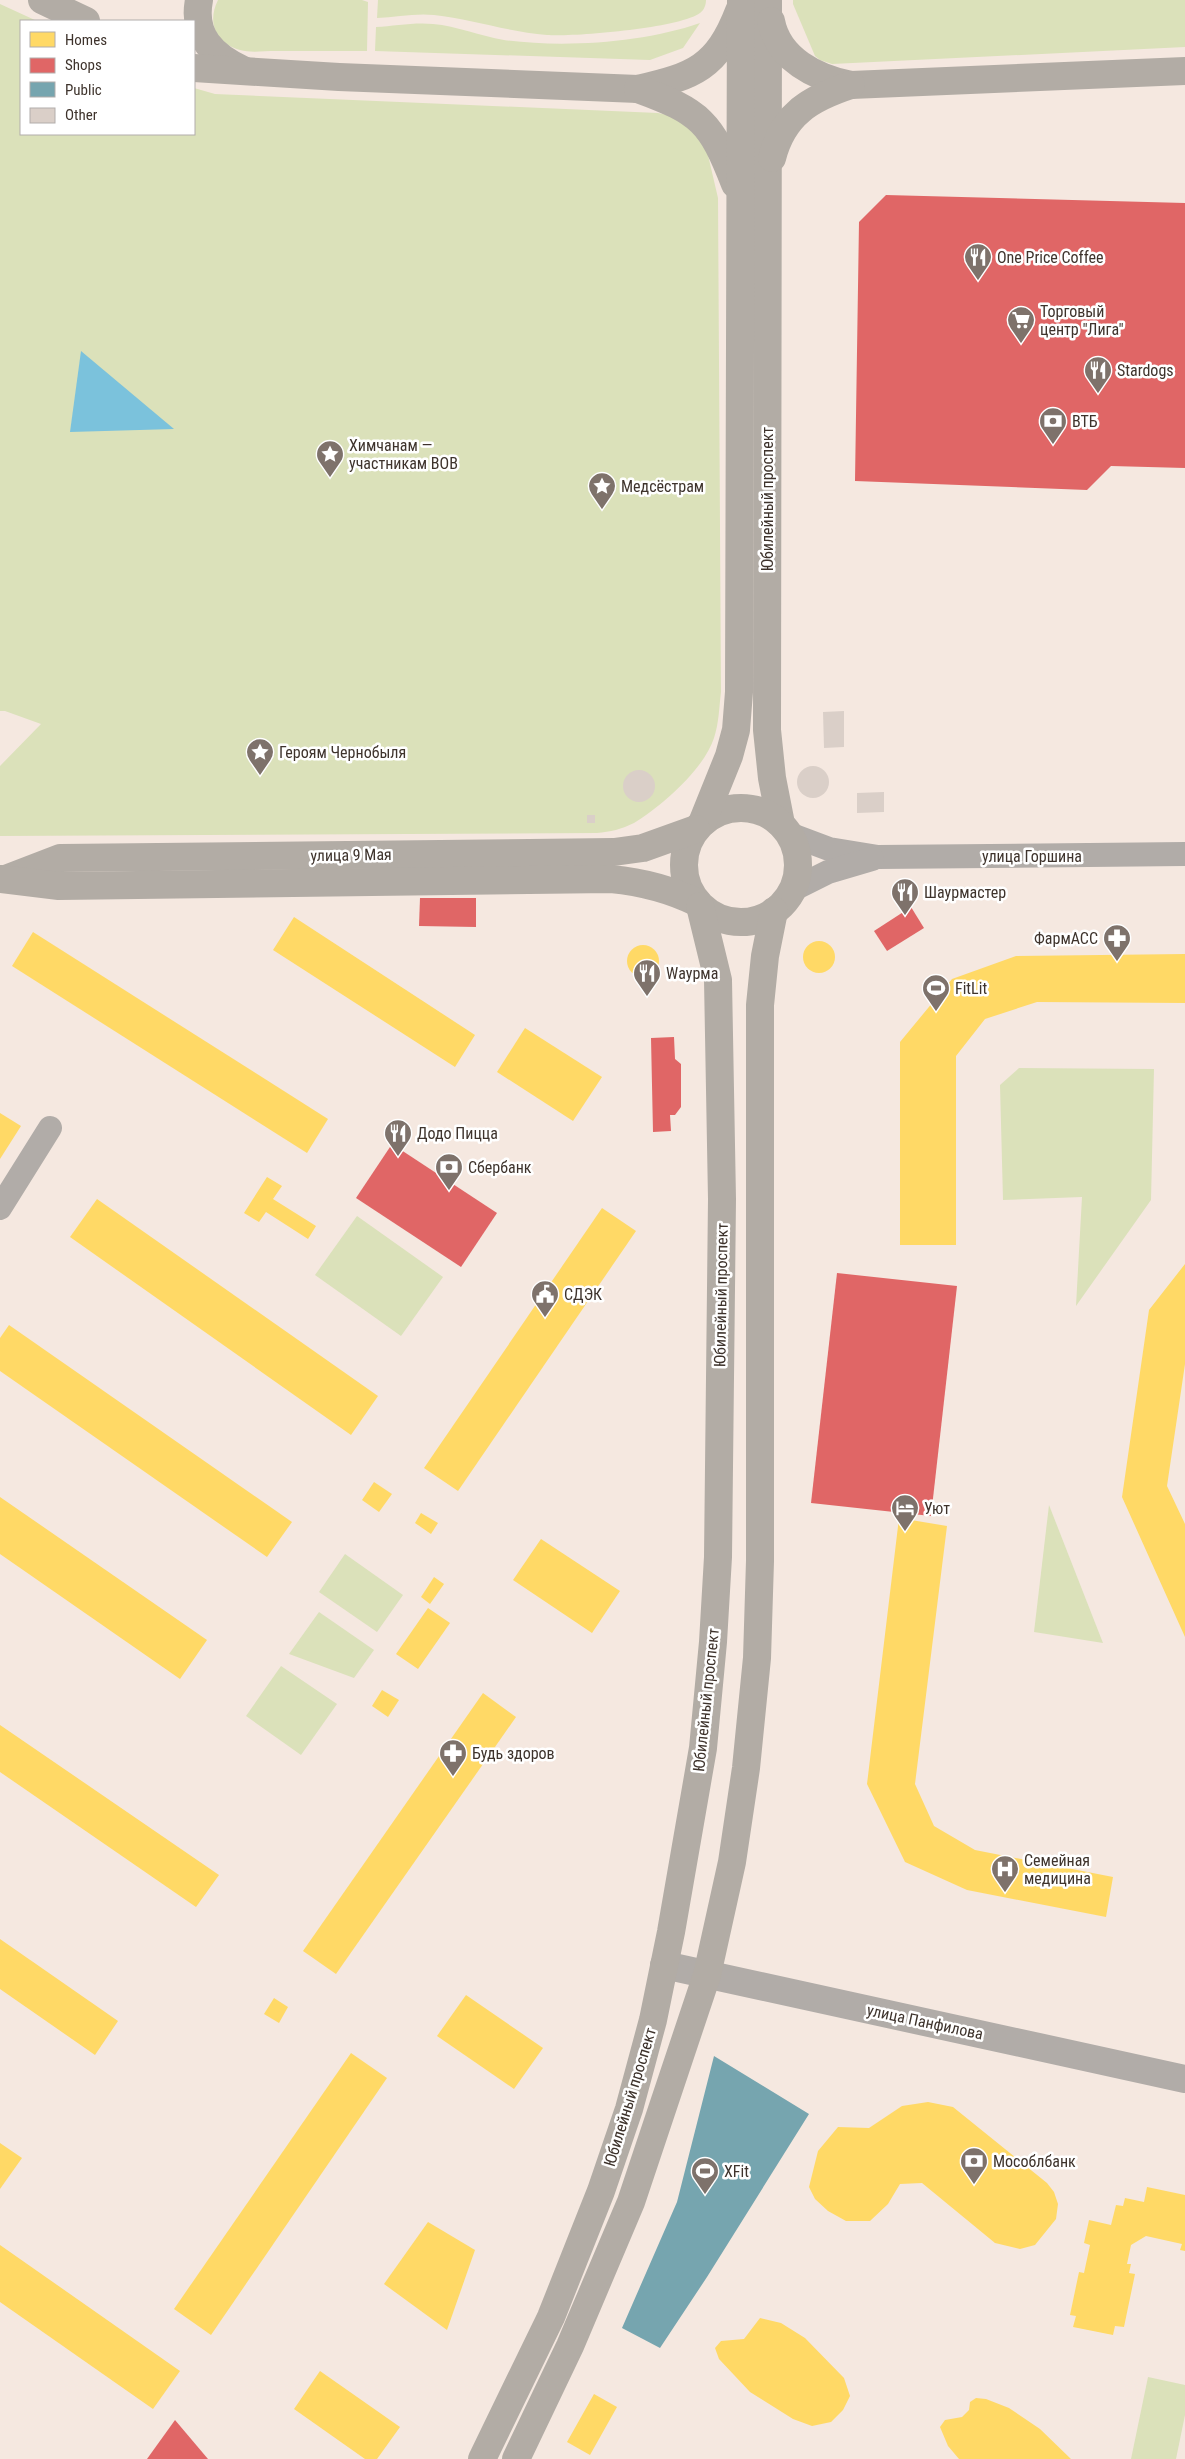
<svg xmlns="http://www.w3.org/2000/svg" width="1185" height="2459" viewBox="0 0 1185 2459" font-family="'Roboto Condensed',sans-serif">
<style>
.green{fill:#dbe1ba}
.water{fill:#7bc2dc}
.homes{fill:#ffd966}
.shops{fill:#e06666}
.public{fill:#76a5af}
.building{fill:#dacfc8}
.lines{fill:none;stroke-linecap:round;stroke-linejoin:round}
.minor{stroke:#b1aca8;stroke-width:24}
.tertiary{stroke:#b1aca8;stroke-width:28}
.secondary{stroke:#b2aca5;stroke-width:28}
.labels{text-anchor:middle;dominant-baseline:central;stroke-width:5;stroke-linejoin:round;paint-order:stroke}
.poi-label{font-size:16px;fill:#3e332c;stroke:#fff;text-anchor:start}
.street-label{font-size:16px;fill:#3e332c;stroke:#fff}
</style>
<rect width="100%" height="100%" fill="#f5e8e0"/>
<g class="green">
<path d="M218,0h144l6,2 -1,49c-31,0 -62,0 -92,0 -11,0 -25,2 -35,-1 -25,-7 -33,-28 -22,-50z"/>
<path d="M378,0h328c0,5 -2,10 -6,13 -20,15 -126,24 -153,22 -39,-3 -75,-16 -113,-20 -18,-2 -38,2 -57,3z"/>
<polygon points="793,0 1185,0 1185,47 832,64 820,60 815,56 793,4"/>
<path d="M0,4l37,17h-16v113h173v-46l21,6 443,19 18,4 28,21 14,60 3,494c-2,16 -2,31 -7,46 -10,31 -52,68 -80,85 -12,6 -24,9 -37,10l-597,3v-70l41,-42 -36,-13h-5z"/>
<path d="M700,23l-17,25 -33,12 -275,-9 1,-24c18,-1 39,-5 57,-3 24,2 47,12 71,16 59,8 139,3 196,-17z"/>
<polygon points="1019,1068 1154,1069 1151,1200 1076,1306 1082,1197 1003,1200 1000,1085"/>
<polygon points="357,1216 443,1277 401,1336 315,1275"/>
<polygon points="1049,1505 1103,1643 1034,1632"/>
<polygon points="345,1554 403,1595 377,1632 319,1592"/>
<polygon points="319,1612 374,1650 354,1678 289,1654"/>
<polygon points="281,1666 337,1704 301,1755 246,1716"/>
<polygon points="1148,2377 1185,2385 1185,2415 1176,2459 1131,2459"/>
</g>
<polygon class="water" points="81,351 174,429 70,432"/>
<g class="homes">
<polygon points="294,917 475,1035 455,1067 273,950"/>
<polygon points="33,932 328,1119 307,1153 12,966"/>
<circle cx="819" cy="957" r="16"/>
<circle cx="643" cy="961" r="16"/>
<polygon points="1185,954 1185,1003 1037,1002 985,1019 956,1056 956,1245 900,1245 900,1042 952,979 1016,956"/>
<polygon points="525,1028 602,1077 573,1121 497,1072"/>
<polygon points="0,1113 21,1126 0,1159"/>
<polygon points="267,1177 282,1186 273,1199 316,1226 308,1239 266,1212 259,1222 244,1213"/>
<polygon points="97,1199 378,1396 351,1435 70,1237"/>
<polygon points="602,1208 636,1231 458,1491 424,1468"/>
<polygon points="1185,1264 1185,1364 1167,1486 1185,1524 1185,1637 1122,1497 1149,1310"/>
<polygon points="9,1325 292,1522 267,1557 0,1371 0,1338"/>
<polygon points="374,1482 392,1494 379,1512 362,1500"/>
<polygon points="0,1497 207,1640 180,1679 0,1554"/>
<polygon points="421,1513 438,1523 431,1534 415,1523"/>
<polygon points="899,1518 947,1526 915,1784 934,1826 975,1850 1113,1877 1106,1917 967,1890 905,1862 867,1784"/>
<polygon points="541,1539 620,1591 592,1633 513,1580"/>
<polygon points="434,1577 444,1584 430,1604 421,1597"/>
<polygon points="428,1608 450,1623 418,1669 396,1654"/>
<polygon points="382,1690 399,1700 388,1717 372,1706"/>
<polygon points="483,1693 516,1717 336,1974 303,1951"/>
<polygon points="0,1725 219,1875 196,1907 0,1772"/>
<polygon points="0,1939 118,2021 95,2055 0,1989"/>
<polygon points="466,1995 543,2048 514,2089 437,2036"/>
<polygon points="274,1998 288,2007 279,2023 264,2014"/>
<polygon points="351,2053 387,2078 211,2335 174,2309"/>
<polygon points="928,2102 953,2107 1047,2183 1054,2192 1058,2204 1056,2219 1035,2245 1020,2249 995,2243 922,2183 900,2184 888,2204 870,2221 846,2221 828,2211 815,2199 809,2187 818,2151 838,2127 869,2128 902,2106"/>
<polygon points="0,2143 22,2158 0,2189"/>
<polygon points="1147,2187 1185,2195 1185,2251 1180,2250 1182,2244 1146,2236 1131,2245 1127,2264 1131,2264 1129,2273 1135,2274 1124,2327 1115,2326 1113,2335 1073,2327 1076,2316 1070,2315 1079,2272 1084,2273 1090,2245 1084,2243 1089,2220 1111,2225 1116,2205 1123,2206 1125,2198 1144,2202"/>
<polygon points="428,2222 475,2250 447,2330 384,2284"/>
<polygon points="0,2245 180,2371 153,2409 0,2302"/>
<polygon points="760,2318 781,2323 805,2338 844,2378 850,2396 843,2410 831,2422 812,2426 793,2419 750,2392 719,2359 715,2348 721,2341 744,2339"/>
<polygon points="320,2371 400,2427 377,2459 365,2459 294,2409"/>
<polygon points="594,2394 617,2407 590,2455 567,2442"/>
<polygon points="976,2398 986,2399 1009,2408 1040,2429 1071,2459 959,2459 948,2446 940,2427 945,2420 962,2417 969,2410 970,2402"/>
</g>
<g class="shops">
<polygon points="886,195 1185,203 1185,468 1111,466 1087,490 855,481 859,222"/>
<polygon points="420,898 476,898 476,927 419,926"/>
<polygon points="911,907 924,928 887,951 874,931"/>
<polygon points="674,1037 675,1059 681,1064 681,1107 675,1115 670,1115 671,1131 653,1132 651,1038"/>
<polygon points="392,1144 497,1213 461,1267 356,1198"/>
<polygon points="837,1273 957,1286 931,1516 811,1503"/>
<polygon points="175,2420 208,2459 147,2459"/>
</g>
<polygon class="public" points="714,2056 809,2114 707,2277 660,2348 622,2328 677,2202"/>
<g class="building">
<polygon points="844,711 844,747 824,748 823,712"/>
<circle cx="813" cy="782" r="16"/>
<circle cx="639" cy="786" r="16"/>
<polygon points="884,792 884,812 857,813 857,793"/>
<rect x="587" y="815" width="8" height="8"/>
</g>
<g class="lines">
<g class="minor">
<polyline points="789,834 829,849 878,857 1185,854"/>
<polyline points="792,890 828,872 872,859"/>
<polyline points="0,1208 50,1128"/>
</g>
<polyline class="tertiary" points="664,1965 1185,2079"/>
<g class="secondary">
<polyline points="42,0 86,21"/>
<path d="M199,0c-7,36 14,56 44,70"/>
<polyline points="768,0 767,730 772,778 781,824"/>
<path d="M771,21c7,38 45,57 80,64l334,-14"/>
<path d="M194,68l145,9 299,12c56,-13 79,-21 101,-78"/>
<path d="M638,89c63,23 73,33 97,95"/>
<path d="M772,158c11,-44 39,-60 79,-73"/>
<circle cx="741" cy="865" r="57"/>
<polyline points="702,823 729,756 736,730 739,692 741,0"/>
<polyline points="8,878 60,858 614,852 643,848 696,829"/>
<path d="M0,879l59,7 552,-7c31,3 59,10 87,24"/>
<polyline points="482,2459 551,2317 601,2191 629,2109 653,2020 671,1932 703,1748 713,1642 718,1557 722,1199 718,980 700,906"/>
<polyline points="516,2459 570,2346 631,2202 707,1975 732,1862 746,1768 757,1658 760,1561 760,1005 765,956 774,911"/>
</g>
</g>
<defs>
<g id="restaurant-pin" transform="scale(1.4375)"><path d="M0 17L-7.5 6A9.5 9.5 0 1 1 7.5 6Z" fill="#7e726b" stroke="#fff"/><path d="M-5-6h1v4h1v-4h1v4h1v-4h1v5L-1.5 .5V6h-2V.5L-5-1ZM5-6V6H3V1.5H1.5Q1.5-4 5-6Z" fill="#fff"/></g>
<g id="supermarket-pin" transform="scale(1.4375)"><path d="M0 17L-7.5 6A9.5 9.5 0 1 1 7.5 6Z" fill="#7e726b" stroke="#fff"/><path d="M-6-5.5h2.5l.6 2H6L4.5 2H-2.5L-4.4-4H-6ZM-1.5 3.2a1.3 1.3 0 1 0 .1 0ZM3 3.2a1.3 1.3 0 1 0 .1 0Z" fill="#fff"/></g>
<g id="bank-pin" transform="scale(1.4375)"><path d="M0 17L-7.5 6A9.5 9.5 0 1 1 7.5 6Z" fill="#7e726b" stroke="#fff"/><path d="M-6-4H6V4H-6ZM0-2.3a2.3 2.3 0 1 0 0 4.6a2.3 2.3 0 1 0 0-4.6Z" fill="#fff"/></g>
<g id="sight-pin" transform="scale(1.4375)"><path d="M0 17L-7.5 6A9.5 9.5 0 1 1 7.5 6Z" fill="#7e726b" stroke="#fff"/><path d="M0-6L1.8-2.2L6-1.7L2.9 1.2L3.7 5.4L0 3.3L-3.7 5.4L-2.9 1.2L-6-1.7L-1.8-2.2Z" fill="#fff"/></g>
<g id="pharmacy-pin" transform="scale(1.4375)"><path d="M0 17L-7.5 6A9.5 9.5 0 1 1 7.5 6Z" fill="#7e726b" stroke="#fff"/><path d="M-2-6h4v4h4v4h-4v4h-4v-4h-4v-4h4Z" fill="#fff"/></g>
<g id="stadium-pin" transform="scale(1.4375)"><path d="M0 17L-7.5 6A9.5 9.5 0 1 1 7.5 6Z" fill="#7e726b" stroke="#fff"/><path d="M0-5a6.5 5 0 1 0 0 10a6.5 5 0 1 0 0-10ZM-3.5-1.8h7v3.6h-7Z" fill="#fff"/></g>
<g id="civic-pin" transform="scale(1.4375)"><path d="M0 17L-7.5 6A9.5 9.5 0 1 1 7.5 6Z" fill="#7e726b" stroke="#fff"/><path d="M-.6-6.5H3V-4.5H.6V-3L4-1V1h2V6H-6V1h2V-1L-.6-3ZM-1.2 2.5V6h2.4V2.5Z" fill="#fff"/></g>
<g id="hotel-pin" transform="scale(1.4375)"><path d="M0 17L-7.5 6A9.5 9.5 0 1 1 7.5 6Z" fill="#7e726b" stroke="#fff"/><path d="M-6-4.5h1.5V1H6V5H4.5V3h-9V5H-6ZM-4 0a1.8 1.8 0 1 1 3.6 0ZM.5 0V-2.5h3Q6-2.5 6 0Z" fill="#fff"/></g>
<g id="hospital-pin" transform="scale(1.4375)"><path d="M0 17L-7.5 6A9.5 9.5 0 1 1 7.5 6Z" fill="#7e726b" stroke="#fff"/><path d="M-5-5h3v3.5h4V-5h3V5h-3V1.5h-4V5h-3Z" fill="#fff"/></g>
</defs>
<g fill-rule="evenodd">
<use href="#restaurant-pin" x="978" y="257"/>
<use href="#supermarket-pin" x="1021" y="320"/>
<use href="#restaurant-pin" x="1098" y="370"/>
<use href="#bank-pin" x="1053" y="421"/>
<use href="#sight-pin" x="330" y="454"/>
<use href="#sight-pin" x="602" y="486"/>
<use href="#sight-pin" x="260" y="752"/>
<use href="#restaurant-pin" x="905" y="892"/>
<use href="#pharmacy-pin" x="1117" y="938"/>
<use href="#restaurant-pin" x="647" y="973"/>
<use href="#stadium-pin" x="936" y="988"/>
<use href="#restaurant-pin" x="398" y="1133"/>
<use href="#bank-pin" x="449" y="1167"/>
<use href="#civic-pin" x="545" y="1294"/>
<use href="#hotel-pin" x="905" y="1508"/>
<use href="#pharmacy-pin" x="453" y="1753"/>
<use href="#hospital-pin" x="1005" y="1869"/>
<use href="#bank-pin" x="974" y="2161"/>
<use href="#stadium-pin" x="705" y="2171"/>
</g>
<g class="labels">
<g class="poi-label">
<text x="997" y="257">One Price Coffee</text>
<text x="1040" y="311">Торговый<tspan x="1040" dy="18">центр "Лига"</tspan></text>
<text x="1117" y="370">Stardogs</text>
<text x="1072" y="421">ВТБ</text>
<text x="349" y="445">Химчанам —<tspan x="349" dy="18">участникам ВОВ</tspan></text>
<text x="621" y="486">Медсёстрам</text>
<text x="279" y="752">Героям Чернобыля</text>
<text x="924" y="892">Шаурмастер</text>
<text x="1098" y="938" text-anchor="end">ФармАСС</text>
<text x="666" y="973">Wаурма</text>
<text x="955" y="988">FitLit</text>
<text x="417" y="1133">Додо Пицца</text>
<text x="468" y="1167">Сбербанк</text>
<text x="564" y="1294">СДЭК</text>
<text x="924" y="1508">Уют</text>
<text x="472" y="1753">Будь здоров</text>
<text x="1024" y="1860">Семейная<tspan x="1024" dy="18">медицина</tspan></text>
<text x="993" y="2161">Мособлбанк</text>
<text x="724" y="2171">XFit</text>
</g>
<g class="street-label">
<text transform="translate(767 499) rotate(-90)">Юбилейный проспект</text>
<text transform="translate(351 855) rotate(-1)">улица 9 Мая</text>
<text x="1032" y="856">улица Горшина</text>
<text transform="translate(721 1295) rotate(-89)">Юбилейный проспект</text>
<text transform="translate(706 1700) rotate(-84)">Юбилейный проспект</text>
<text transform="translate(925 2022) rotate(12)">улица Панфилова</text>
<text transform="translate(630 2097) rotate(-73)">Юбилейный проспект</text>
</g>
</g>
<rect x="20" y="20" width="175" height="115" fill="#ffffff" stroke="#b2adab"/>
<rect x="30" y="32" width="25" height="15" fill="#ffd966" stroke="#b2adab"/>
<text x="65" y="45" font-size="15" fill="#3e332c">Homes</text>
<rect x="30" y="58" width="25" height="15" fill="#e06666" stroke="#b2adab"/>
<text x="65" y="70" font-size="15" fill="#3e332c">Shops</text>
<rect x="30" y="82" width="25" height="15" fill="#76a5af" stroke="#b2adab"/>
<text x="65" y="95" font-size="15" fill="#3e332c">Public</text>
<rect x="30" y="108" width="25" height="15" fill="#dacfc8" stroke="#b2adab"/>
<text x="65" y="120" font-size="15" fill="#3e332c">Other</text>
</svg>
